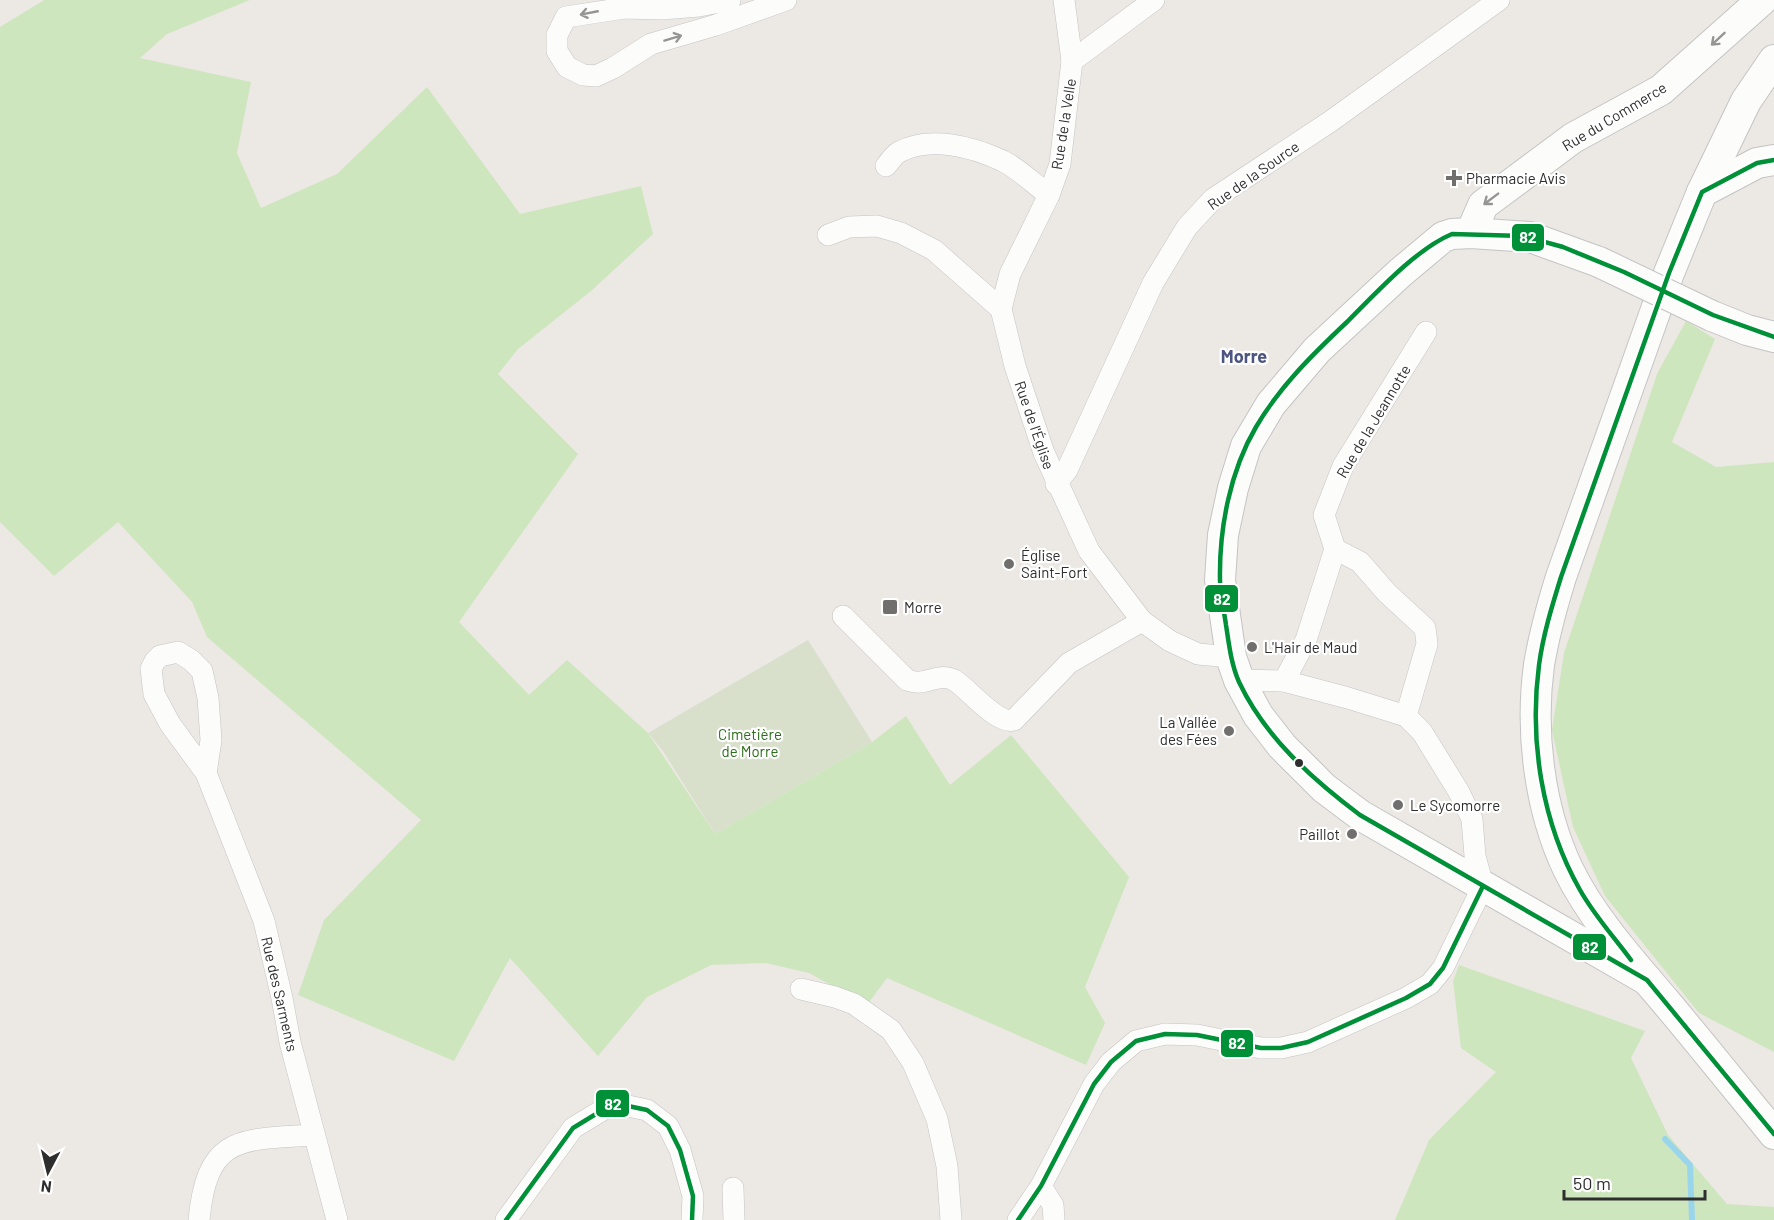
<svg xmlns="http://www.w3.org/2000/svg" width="1774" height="1220" viewBox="0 0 1774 1220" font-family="Barlow,sans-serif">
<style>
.green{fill:#cee6be}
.cemetery{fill:#d8e0cc}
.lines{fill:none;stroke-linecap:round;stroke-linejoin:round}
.stream{stroke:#99d6ec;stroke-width:6}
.street-casing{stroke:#c5c4c5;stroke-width:22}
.secondary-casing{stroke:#c5c4c5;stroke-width:32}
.street{stroke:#fcfcfb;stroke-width:21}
.secondary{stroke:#fcfcfb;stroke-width:30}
.secondary-bridge-casing{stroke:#c5c4c5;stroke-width:32;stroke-linecap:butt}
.secondary-bridge{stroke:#fcfcfb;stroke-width:30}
.bus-1-casing{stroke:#fff;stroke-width:9}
.bus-1{stroke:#009037;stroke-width:4.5}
.oneway{stroke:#959594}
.poi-dot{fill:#706f6e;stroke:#fff;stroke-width:2}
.bus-dot{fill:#2e2e2e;stroke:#fff;stroke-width:2}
.labels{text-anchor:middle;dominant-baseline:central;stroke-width:4.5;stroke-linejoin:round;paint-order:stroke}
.street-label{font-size:15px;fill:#2e2e2e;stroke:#fff}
.poi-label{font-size:15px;fill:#2e2e2e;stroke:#fff;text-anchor:start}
.park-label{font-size:15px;fill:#2c6e1b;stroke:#fff}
.quarter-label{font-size:18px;font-weight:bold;fill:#4d5680;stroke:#fff}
.line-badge{stroke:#fff;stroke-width:2}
.badge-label{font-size:16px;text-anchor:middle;font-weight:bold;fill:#fff}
</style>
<rect width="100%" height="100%" fill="#ece8e4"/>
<g class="green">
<polygon points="44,0 250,0 167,34 140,58 251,82 237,153 261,208 337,174 427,87 520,214 641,186 653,234 591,291 518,349 498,374 578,454 459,622 529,695 567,660 648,733 715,834 872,742 906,716 950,785 1011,735 1129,877 1085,987 1105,1023 1086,1065 887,978 867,1005 809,973 766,963 711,965 647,997 598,1056 510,958 454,1061 298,995 324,920 421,820 207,637 192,602 118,522 54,576 0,522 0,27"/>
<polygon points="1686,321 1715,339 1672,442 1716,467 1774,462 1774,1052 1699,1013 1605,896 1573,827 1552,730 1564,653 1657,374"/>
<polygon points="1459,965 1645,1031 1631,1058 1668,1135 1727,1204 1774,1207 1774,1220 1395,1220 1429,1140 1496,1072 1461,1048 1453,981"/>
</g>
<polygon class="cemetery" points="808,640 872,742 715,834 663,751 648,733"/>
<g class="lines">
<polyline class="stream" points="1665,1139 1690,1165 1692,1220"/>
<g class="street-casing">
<g id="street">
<polyline points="730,0 699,6 662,9 624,8 566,17 557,35 557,51 567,67 583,75 596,76 613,68 651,44 716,25 786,0"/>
<polyline points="1072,61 1154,0"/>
<path d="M886,166c4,-5 8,-11 13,-14 31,-17 74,-5 104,9 16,8 31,23 46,34"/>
<polyline points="828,235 849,227 877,226 901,233 934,250 1001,309 1015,366 1044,453 1089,551 1142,621 1170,641 1198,654 1231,657"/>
<polyline points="1001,309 1010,274 1049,195 1060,164 1072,61 1064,0"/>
<polyline points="1056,484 1067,470 1153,283 1187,227 1213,199 1331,121 1499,0"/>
<polyline points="1335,549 1360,562 1387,593 1425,628 1427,644 1406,716"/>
<path d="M843,616l64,64c4,1 9,3 14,2 13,-2 24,-9 36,0 13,9 41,43 57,38l55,-57 73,-42"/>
<polyline points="1284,681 1306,640 1335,549 1324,515 1343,466 1426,332"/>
<polyline points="206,773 211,740 208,698 202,671 191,660 178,652 160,656 155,661 151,669 154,694 170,724 206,773 264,921 282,998 290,1042 337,1220"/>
<polyline points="801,989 835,997 854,1004 891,1030 913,1063 937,1119 947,1166 951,1220"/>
<polyline points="1041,1186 1053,1205 1054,1220"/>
<polyline points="733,1188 734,1220"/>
<path d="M199,1220c8,-86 42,-80 115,-85"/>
<polyline points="506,1220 573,1128 614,1103 647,1110 668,1126 680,1150 693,1196 692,1220"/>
<polyline points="1018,1220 1041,1186 1094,1084 1111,1062 1136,1041 1165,1034 1197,1035 1261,1048 1281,1048 1308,1042 1406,998 1430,984 1443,968 1483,886 1475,856 1472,819 1459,792 1422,732 1406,716 1348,698 1284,681 1239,680"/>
</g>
</g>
<g class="secondary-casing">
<g id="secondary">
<path d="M1774,60l-28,41 -44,91 -33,81 -108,304c-9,29 -17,58 -22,88 -9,66 0,143 29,204 24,49 62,91 97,132 37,44 73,89 109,133"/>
<polyline points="1702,192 1757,163 1774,160"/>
<polyline points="1471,233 1483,205 1573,138 1661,90 1762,0"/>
<polyline points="1599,262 1530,237 1471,233 1452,234 1443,237 1400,273 1317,350 1271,404 1246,446 1233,488 1223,535 1220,580 1231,657 1239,680 1258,715 1282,746 1324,788 1360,815 1647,980"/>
<polyline points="1712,316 1747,330 1774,337"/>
</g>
</g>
<use href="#street" class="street"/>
<use href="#secondary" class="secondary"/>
<g class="secondary-bridge-casing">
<polyline id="secondary-bridge" points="1599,262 1712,316"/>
</g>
<use href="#secondary-bridge" class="secondary-bridge"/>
<g class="bus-1-casing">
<g id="bus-1">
<path d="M1774,337l-61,-22 -89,-43 -61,-25 -40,-11 -71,-2c-36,15 -76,59 -104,87 -34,32 -68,65 -92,106 -26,44 -37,102 -36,153 0,15 4,30 6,45 3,19 5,39 13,57 26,55 73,97 121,133l287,165 127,154"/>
<path d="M1631,960c-17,-23 -37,-45 -51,-70 -38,-67 -51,-149 -41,-225 4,-30 13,-59 22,-88l108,-304 33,-81 55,-29 17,-3"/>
<polyline points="506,1220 573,1128 614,1103 647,1110 668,1126 680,1150 693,1196 692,1220"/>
<polyline points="1018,1220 1041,1186 1094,1084 1111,1062 1136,1041 1165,1034 1197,1035 1261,1048 1281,1048 1308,1042 1406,998 1430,984 1443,968 1483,886"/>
</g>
</g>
<use href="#bus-1" class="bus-1"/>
</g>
<defs><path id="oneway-shaft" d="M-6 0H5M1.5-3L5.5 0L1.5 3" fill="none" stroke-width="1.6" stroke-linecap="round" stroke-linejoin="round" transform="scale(1.5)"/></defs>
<g class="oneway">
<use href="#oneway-shaft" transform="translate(589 13) rotate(169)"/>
<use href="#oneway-shaft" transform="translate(673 38) rotate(-17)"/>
<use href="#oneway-shaft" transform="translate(1718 39) rotate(137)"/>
<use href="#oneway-shaft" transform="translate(1491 199) rotate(143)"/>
</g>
<g class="poi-dot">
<path d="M1451 169h6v6h6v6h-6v6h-6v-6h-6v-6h6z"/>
<circle cx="1009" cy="564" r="6"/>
<rect x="882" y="599" width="16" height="16" rx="3"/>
<circle cx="1252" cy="647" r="6"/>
<circle cx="1229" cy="731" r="6"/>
<circle cx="1398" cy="805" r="6"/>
<circle cx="1352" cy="834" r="6"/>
</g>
<circle class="bus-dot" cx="1299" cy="763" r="5"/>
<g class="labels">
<g class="street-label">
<text transform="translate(1614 116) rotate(-31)">Rue du Commerce</text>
<text transform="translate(1063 124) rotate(-81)">Rue de la Velle</text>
<text transform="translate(1253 175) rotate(-35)">Rue de la Source</text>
<text transform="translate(1373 421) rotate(-59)">Rue de la Jeannotte</text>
<text transform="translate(1035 425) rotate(71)">Rue de l'Église</text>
<text transform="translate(280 994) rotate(77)">Rue des Sarments</text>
</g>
<g class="poi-label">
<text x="1466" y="178">Pharmacie Avis</text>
<text x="1021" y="555">Église<tspan x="1021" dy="17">Saint-Fort</tspan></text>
<text x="904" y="607">Morre</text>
<text x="1264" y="647">L'Hair de Maud</text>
<text x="1217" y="722" text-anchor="end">La Vallée<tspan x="1217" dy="17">des Fées</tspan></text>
<text x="1410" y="805">Le Sycomorre</text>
<text x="1340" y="834" text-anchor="end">Paillot</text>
</g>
<g class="park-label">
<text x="750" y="734">Cimetière<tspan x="750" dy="17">de Morre</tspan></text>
</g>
<g class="quarter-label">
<text x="1244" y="356">Morre</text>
</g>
</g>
<g class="line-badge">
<rect x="1511" y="223" width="34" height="29" rx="6" fill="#009037"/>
<rect x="1204" y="584" width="35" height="29" rx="6" fill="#009037"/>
<rect x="1572" y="933" width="35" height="28" rx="6" fill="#009037"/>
<rect x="1220" y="1029" width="34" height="29" rx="6" fill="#009037"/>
<rect x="595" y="1089" width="35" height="29" rx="6" fill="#009037"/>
</g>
<g class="badge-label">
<text x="1528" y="243">82</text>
<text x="1222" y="605">82</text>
<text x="1590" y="953">82</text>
<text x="1237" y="1049">82</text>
<text x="613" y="1110">82</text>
</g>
<g transform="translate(48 1172) rotate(187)" stroke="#ffffff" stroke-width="4.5" paint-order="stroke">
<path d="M0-4.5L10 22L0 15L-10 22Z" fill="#2e2e2e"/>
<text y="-9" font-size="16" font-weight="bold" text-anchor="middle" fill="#2e2e2e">N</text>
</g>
<path d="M1564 1190v9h141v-9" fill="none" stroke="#2e2e2e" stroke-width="3"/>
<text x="1573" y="1190" font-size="18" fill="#2e2e2e" stroke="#ffffff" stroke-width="4.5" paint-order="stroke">50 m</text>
</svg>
